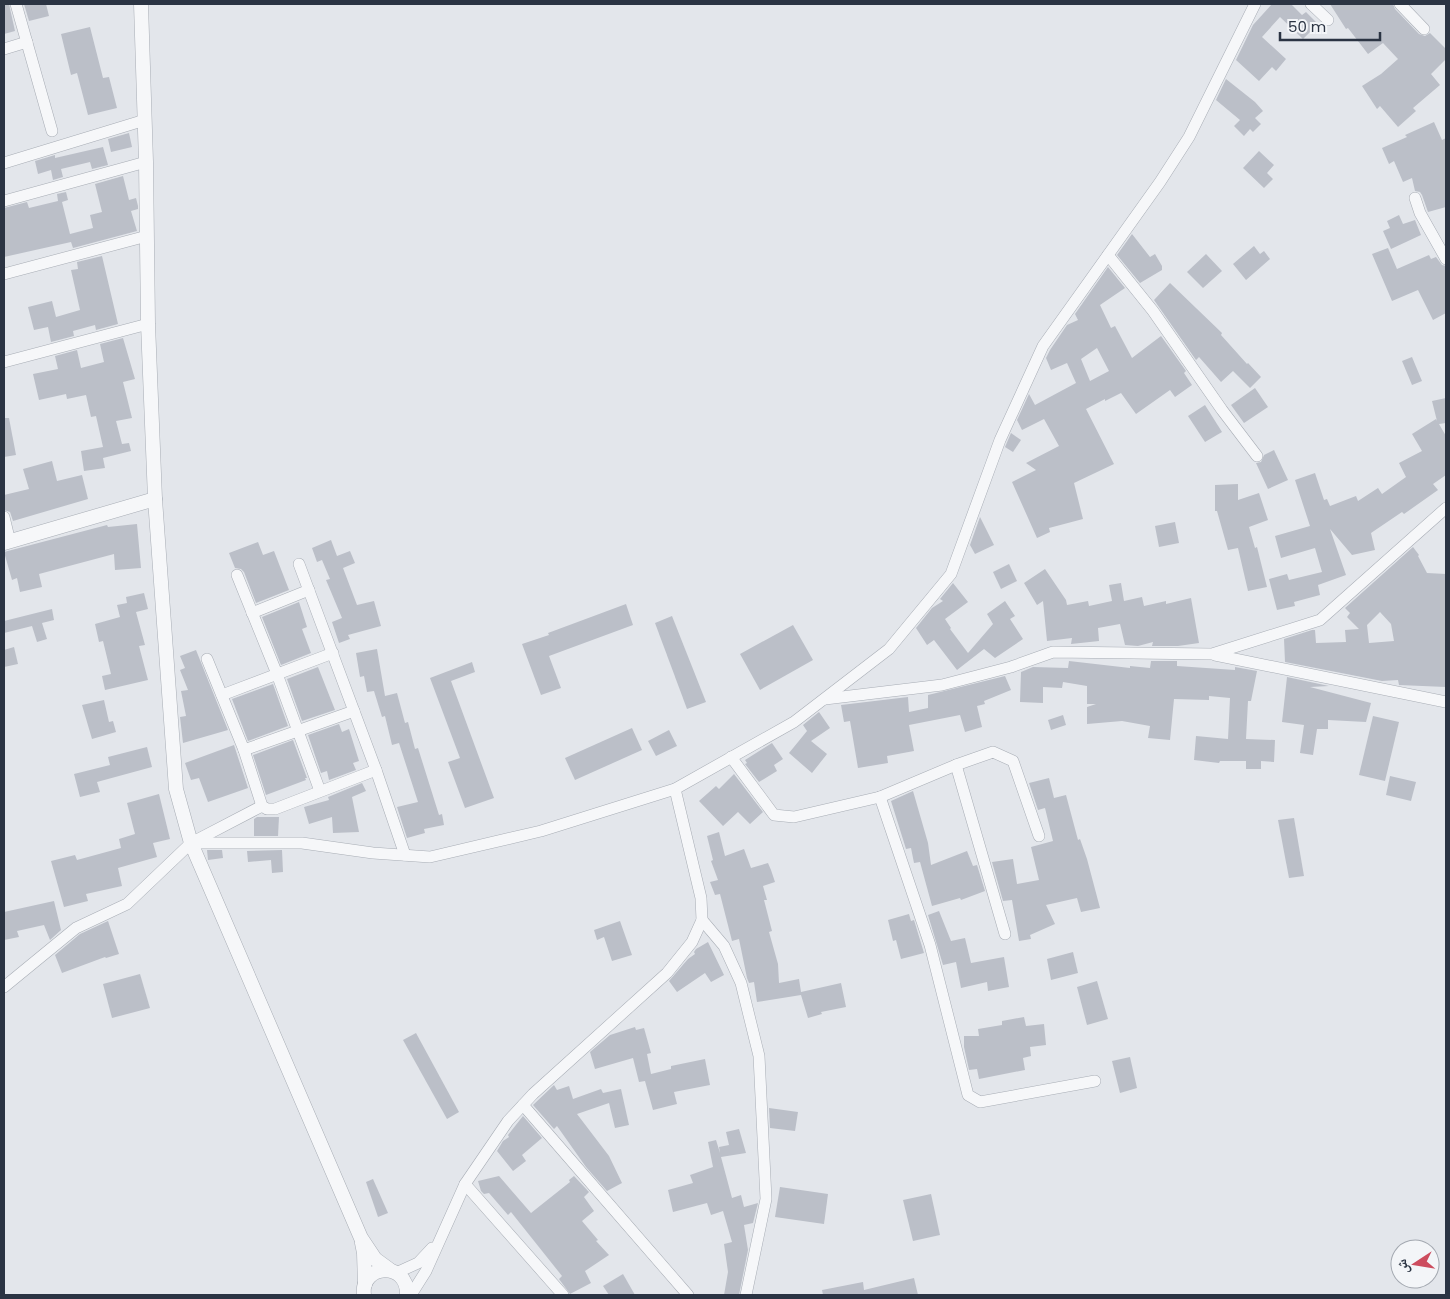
<svg xmlns="http://www.w3.org/2000/svg" width="1450" height="1299" viewBox="0 0 1450 1299" font-family="Poppins,'Noto Naskh Arabic',sans-serif">
<style>
.building{fill:#bbbfc8;fill-rule:evenodd}
.lines{fill:none;stroke-linecap:round;stroke-linejoin:round}
.minor-casing{stroke:#a8adb5;stroke-width:12}
.tertiary-casing{stroke:#a8adb5;stroke-width:15}
.minor{stroke:#f6f7f9;stroke-width:11}
.tertiary{stroke:#f6f7f9;stroke-width:14}
</style>
<rect width="100%" height="100%" fill="#e3e6eb"/>
<g class="building">
<polygon points="4,4 9,4 15,31 4,34"/>
<polygon points="24,4 46,4 49,16 29,21"/>
<polygon points="1272,4 1291,4 1302,15 1306,12 1318,24 1303,39 1280,17 1262,37 1286,59 1276,71 1272,67 1259,81 1236,60 1253,25"/>
<polygon points="1330,4 1393,4 1395,9 1419,34 1425,36 1430,33 1446,49 1446,59 1431,74 1440,85 1413,108 1416,111 1398,127 1380,106 1377,109 1362,86 1381,74 1398,59 1383,43 1368,54 1348,28 1346,29"/>
<polygon points="90,27 103,78 109,77 117,108 88,115 77,73 71,75 61,34"/>
<polygon points="1226,79 1255,102 1263,111 1255,118 1261,124 1253,132 1250,129 1244,136 1234,126 1240,120 1216,100"/>
<polygon points="1434,122 1442,140 1446,138 1446,207 1428,212 1422,195 1420,192 1415,191 1412,178 1403,182 1394,161 1389,164 1382,148 1407,137 1405,135"/>
<polygon points="129,133 132,147 111,152 108,139"/>
<polygon points="103,147 108,165 92,169 90,162 61,169 63,177 53,180 51,170 38,174 35,161 55,155 55,158"/>
<polygon points="1259,151 1274,165 1267,173 1273,179 1264,188 1243,168"/>
<polygon points="123,176 129,200 136,198 138,206 138,209 131,211 137,231 73,248 71,242 4,257 4,208 27,202 29,208 58,201 57,194 66,192 68,200 62,202 70,234 93,228 90,215 102,212 95,184"/>
<polygon points="1399,215 1403,224 1415,220 1421,235 1391,249 1383,231 1390,228 1387,221"/>
<polygon points="1132,234 1150,257 1155,254 1162,266 1162,270 1140,283 1117,255"/>
<polygon points="1254,246 1260,254 1264,251 1270,259 1246,280 1233,264"/>
<polygon points="1388,248 1397,269 1429,255 1431,259 1436,257 1442,265 1446,266 1446,313 1433,320 1418,290 1392,301 1372,254"/>
<polygon points="1206,254 1222,271 1203,288 1187,272"/>
<polygon points="102,256 118,324 96,330 95,325 73,331 74,336 51,342 48,327 34,330 28,307 52,301 56,317 80,310 71,270 78,269 77,262"/>
<path d="M1108,267l17,21 -25,17 11,23 4,-2 17,32 29,-22 25,35 -2,2 8,12 -17,12 -5,-7 -34,24 -15,-21 -16,8v-2l-19,10 28,55 -40,19 9,36 -34,9 1,4 -13,6 -25,-56 24,-12 -10,-7 33,-17 -15,-27 -22,11 -5,-10 12,-26 6,11 41,-22 -9,-20 -16,7 -5,-12 4,-8 17,-25 11,-5 -3,-6zM1097,348l12,23 -19,10 -9,-22z"/>
<polygon points="1170,283 1222,333 1221,335 1247,364 1248,363 1261,377 1250,388 1233,371 1221,382 1199,357 1196,360 1154,300"/>
<polygon points="123,338 135,379 123,382 132,418 116,421 122,444 129,443 131,451 103,458 105,468 84,471 81,451 103,447 96,416 91,417 86,395 67,399 66,394 39,400 33,374 58,369 55,356 77,350 81,368 104,362 100,344"/>
<polygon points="1412,357 1422,381 1412,385 1402,361"/>
<polygon points="1255,388 1268,407 1244,423 1231,405"/>
<polygon points="1446,398 1446,423 1439,424 1446,436 1446,475 1433,484 1438,490 1404,514 1402,512 1371,533 1375,550 1352,555 1330,529 1346,575 1318,585 1320,595 1294,602 1295,606 1277,610 1269,579 1287,574 1289,580 1322,572 1315,548 1281,558 1275,536 1310,526 1295,480 1315,473 1324,500 1327,499 1330,506 1356,496 1358,501 1378,488 1382,494 1406,477 1399,463 1422,451 1412,434 1436,419 1437,421 1432,401"/>
<polygon points="1205,405 1222,432 1205,442 1188,416"/>
<polygon points="4,418 9,418 16,455 4,457"/>
<polygon points="1011,433 1021,440 1013,452 1005,447"/>
<polygon points="1274,450 1288,480 1268,489 1256,463 1261,462 1264,455"/>
<polygon points="52,461 57,481 82,475 88,499 13,521 10,512 4,510 4,495 29,489 23,469"/>
<polygon points="1238,484 1238,500 1259,493 1268,520 1249,527 1255,548 1257,547 1267,587 1248,591 1238,548 1228,550 1217,511 1215,511 1215,485"/>
<polygon points="980,517 994,545 975,554 970,545"/>
<polygon points="1175,522 1179,543 1159,547 1155,526"/>
<polygon points="137,524 141,568 115,570 114,554 39,574 42,587 20,592 17,578 12,580 4,552 107,525 108,527"/>
<polygon points="331,540 337,556 350,551 355,563 343,568 357,605 374,601 381,626 348,635 350,639 339,643 332,622 342,618 326,580 330,579 322,560 317,562 312,548"/>
<polygon points="258,542 263,555 274,551 289,590 256,603 244,572 241,569 235,568 229,553"/>
<path d="M1413,547l6,8 -1,1 9,17 19,1v113l-47,-2 -1,-5 -16,1 -97,-19 -1,-23 28,-9h3l1,13 30,-1 -1,-12 14,-1 -12,-12 3,-4 -5,-5zM1380,612l11,12 3,17 -25,2 -2,-18z"/>
<polygon points="1009,564 1017,581 1001,589 993,572"/>
<polygon points="1045,569 1066,600 1067,605 1088,601 1089,606 1112,601 1109,585 1121,583 1124,601 1142,597 1144,606 1166,601 1166,604 1191,598 1199,643 1178,646 1152,646 1153,642 1138,646 1125,645 1120,624 1098,628 1099,641 1071,644 1072,638 1047,641 1043,601 1037,605 1024,583"/>
<polygon points="953,583 968,602 945,619 951,628 950,629 968,653 993,624 987,614 1005,601 1015,616 1010,619 1023,639 995,658 984,649 957,670 934,640 927,645 916,628 932,608 943,601 940,599"/>
<polygon points="144,593 148,609 136,612 145,645 139,646 148,680 105,690 102,676 111,674 103,641 99,642 95,624 120,617 117,605 127,603 126,597"/>
<polygon points="299,602 307,627 302,629 311,653 281,665 262,617"/>
<polygon points="626,604 633,625 549,656 561,688 541,695 522,644 549,635 548,633"/>
<polygon points="52,609 54,620 42,623 47,639 37,642 32,626 4,633 4,621"/>
<polygon points="672,616 706,702 687,709 655,623"/>
<polygon points="793,625 813,660 760,690 740,654"/>
<polygon points="14,647 18,664 4,667 4,650"/>
<polygon points="377,649 385,696 397,693 405,723 408,722 415,749 418,748 439,815 442,814 444,825 424,829 425,833 407,838 397,807 418,802 399,743 392,745 385,716 382,717 374,691 367,692 364,676 360,677 356,653"/>
<polygon points="196,650 228,730 183,743 180,717 186,716 181,691 188,690 180,670 185,668 180,656"/>
<polygon points="1069,661 1130,668 1130,666 1150,668 1151,661 1177,661 1177,666 1235,670 1235,667 1257,671 1251,701 1248,701 1246,739 1275,740 1274,762 1261,761 1261,769 1246,769 1246,761 1220,761 1219,763 1194,760 1196,736 1228,739 1230,698 1209,696 1209,700 1174,699 1170,740 1148,738 1150,726 1122,721 1087,724 1087,707 1096,704 1087,704 1087,686 1063,682 1062,688 1043,687 1043,703 1020,702 1021,672 1033,667 1068,668"/>
<polygon points="472,662 475,672 451,681 494,798 465,808 448,762 460,758 430,678"/>
<polygon points="318,667 335,710 302,721 287,679"/>
<polygon points="1005,676 1011,690 984,701 985,704 977,706 982,727 965,732 960,715 909,725 914,751 887,756 888,763 858,768 850,721 844,722 841,705 908,697 909,712 928,708 928,695"/>
<polygon points="1287,677 1329,686 1310,687 1371,703 1366,722 1328,720 1328,729 1317,729 1313,755 1300,753 1304,725 1282,722"/>
<polygon points="273,684 288,726 248,741 232,699"/>
<polygon points="104,700 109,722 113,721 116,732 92,739 82,705"/>
<polygon points="819,712 830,728 811,741 827,754 812,773 789,753 807,731 803,725"/>
<polygon points="1063,715 1066,725 1051,730 1048,720"/>
<polygon points="1373,716 1399,722 1385,781 1359,775"/>
<polygon points="339,724 342,732 349,729 359,761 353,763 356,770 329,780 327,771 321,773 308,735"/>
<polygon points="632,728 642,750 575,780 565,758"/>
<polygon points="669,730 677,746 656,756 648,741"/>
<polygon points="293,740 307,778 305,778 306,780 266,795 253,755"/>
<polygon points="772,743 783,759 774,765 777,771 759,782 745,764 747,763 745,760"/>
<polygon points="234,745 248,788 208,802 199,778 191,780 185,763"/>
<polygon points="147,747 152,767 97,782 100,792 80,797 74,774 110,765 108,757"/>
<polygon points="734,774 763,812 750,824 738,812 723,826 699,801 716,786 719,789"/>
<polygon points="1390,776 1416,782 1411,801 1386,795"/>
<polygon points="1049,778 1054,798 1066,795 1078,840 1080,839 1087,859 1100,908 1081,912 1077,898 1046,905 1055,924 1030,935 1031,939 1019,941 1012,900 1003,901 992,862 1013,859 1017,884 1039,880 1031,847 1053,841 1045,808 1038,810 1029,783"/>
<polygon points="362,783 366,791 352,797 359,832 333,833 332,817 309,824 304,807 329,800 328,797"/>
<polygon points="913,791 928,843 931,865 967,851 973,866 977,865 985,891 961,900 960,898 932,906 920,862 914,863 911,848 906,849 891,801"/>
<polygon points="159,794 170,839 153,843 157,857 118,868 122,886 86,894 88,901 64,907 51,861 75,855 77,860 121,848 119,839 135,834 127,803"/>
<polygon points="257,817 279,817 278,836 254,836 254,819"/>
<polygon points="1294,818 1304,876 1289,878 1278,820"/>
<polygon points="719,832 725,856 744,849 751,868 768,863 771,870 775,882 763,886 767,900 764,900 772,931 769,932 778,964 779,983 799,979 801,992 841,983 846,1007 821,1012 822,1014 808,1018 801,995 757,1002 754,982 749,983 747,978 739,939 732,941 720,894 715,895 710,882 718,880 711,861 713,860 707,836"/>
<polygon points="207,850 222,850 223,858 208,860"/>
<polygon points="282,850 283,872 272,873 271,860 248,862 247,851"/>
<polygon points="54,901 61,930 50,940 44,925 17,931 19,937 4,940 4,912"/>
<polygon points="939,911 951,941 965,938 971,963 1004,957 1009,987 988,991 987,982 961,988 956,962 943,965 928,915"/>
<polygon points="909,914 911,921 914,920 924,953 901,959 896,940 893,941 888,920"/>
<polygon points="108,921 119,954 106,958 105,957 62,973 55,955 80,934"/>
<polygon points="620,921 632,955 612,961 604,937 597,940 594,930"/>
<polygon points="708,942 724,975 711,982 705,973 677,992 669,981 688,959 695,954 694,952 696,949"/>
<polygon points="1073,952 1078,973 1051,980 1047,959"/>
<polygon points="140,974 150,1008 112,1018 103,984"/>
<polygon points="1097,981 1108,1019 1087,1025 1077,987"/>
<polygon points="1024,1017 1026,1026 1044,1024 1046,1045 1030,1047 1031,1056 1023,1058 1025,1070 979,1079 977,1069 969,1070 964,1047 964,1036 979,1036 978,1029 1002,1025 1002,1021"/>
<polygon points="635,1027 636,1030 644,1028 651,1053 647,1054 651,1074 671,1069 671,1066 705,1059 710,1085 674,1092 677,1104 653,1110 645,1081 639,1082 633,1058 595,1069 590,1052 610,1035"/>
<polygon points="416,1033 459,1112 447,1119 403,1040"/>
<polygon points="1130,1057 1137,1088 1120,1093 1112,1061"/>
<polygon points="554,1085 557,1090 569,1086 573,1099 601,1089 603,1093 621,1089 629,1125 615,1128 609,1103 577,1114 609,1156 622,1183 607,1191 586,1167 557,1126 554,1129 533,1105"/>
<polygon points="769,1108 798,1112 795,1131 770,1128"/>
<polygon points="523,1116 542,1138 522,1155 526,1161 513,1171 497,1151 503,1141 509,1137 508,1135"/>
<polygon points="739,1129 746,1153 721,1157 732,1198 741,1195 744,1207 758,1203 753,1223 744,1225 748,1250 739,1295 724,1295 728,1272 724,1244 732,1242 723,1211 711,1215 707,1203 673,1212 668,1190 693,1183 690,1175 713,1167 708,1142 716,1140 720,1153 719,1147 729,1145 726,1132"/>
<polygon points="499,1176 531,1213 570,1182 569,1180 574,1176 589,1192 584,1197 594,1211 582,1221 598,1240 596,1241 609,1255 585,1271 591,1283 570,1294 559,1279 562,1276 511,1212 508,1215 489,1193 484,1194 481,1191 478,1181"/>
<polygon points="373,1179 388,1213 378,1217 366,1182"/>
<polygon points="780,1187 828,1194 824,1224 775,1217"/>
<polygon points="931,1194 940,1235 913,1241 903,1200"/>
<polygon points="623,1274 635,1295 609,1295 603,1286"/>
<polygon points="914,1278 918,1295 823,1295 822,1290 863,1282 864,1290"/>
</g>
<g class="lines">
<g class="minor-casing">
<g id="minor">
<polyline points="16,4 52,131"/>
<polyline points="1311,4 1328,20"/>
<polyline points="1400,4 1424,29"/>
<polyline points="4,49 27,42"/>
<polyline points="4,163 145,120"/>
<polyline points="1415,198 1420,213 1446,259"/>
<polyline points="4,201 146,162"/>
<polyline points="1108,255 1153,311 1222,410 1257,456"/>
<polyline points="4,274 147,236"/>
<polyline points="4,362 148,324"/>
<polyline points="4,517 10,542"/>
<polyline points="299,564 376,770 405,855"/>
<polyline points="237,575 277,674 320,791"/>
<polyline points="252,613 309,590"/>
<polyline points="1215,655 1446,702"/>
<polyline points="207,659 244,750 262,806 267,809 275,809 376,770"/>
<polyline points="222,695 333,653"/>
<polyline points="825,699 942,685 1011,667 1053,652 1212,654 1320,620 1446,508"/>
<polyline points="244,750 354,711"/>
<polyline points="731,757 774,815 794,817 880,797 956,765 993,752 1013,761 1039,836"/>
<polyline points="956,765 1005,934"/>
<polyline points="880,797 930,945 968,1095 980,1102 1095,1081"/>
<polyline points="191,843 302,843 373,853 430,857 541,831 675,789 794,722 889,649 951,574 1000,440 1043,346 1160,182 1189,137 1255,4"/>
<polyline points="702,920 724,946 741,983 759,1056 766,1199 746,1295"/>
<polyline points="4,987 76,928 127,904 191,843 262,806"/>
<polyline points="523,1105 688,1295"/>
<polyline points="465,1184 563,1295"/>
<polyline points="396,1273 418,1263 432,1248"/>
<polyline points="408,1295 414,1290 426,1271 465,1184 508,1121 533,1094 667,973 692,942 702,920 701,898 675,789"/>
</g>
</g>
<g class="tertiary-casing">
<g id="tertiary">
<polyline points="141,4 146,162 148,324 155,499 176,789 191,843 361,1238 375,1259 390,1270"/>
<polyline points="4,543 155,499"/>
<polyline points="362,1243 364,1253 365,1284"/>
<path d="M364,1295c-4,-31 44,-35 43,0"/>
</g>
</g>
<use href="#minor" class="minor"/>
<use href="#tertiary" class="tertiary"/>
</g>
<rect width="1450" height="1299" fill="none" stroke="#2b3443" stroke-width="10"/>
<g transform="translate(1415 1264) rotate(258)"><circle r="24" fill="#f3f5f8" stroke="#a3a8b0"/>
<path d="M0-4L9 19L0 12L-9 19Z" fill="#cc4c5e"/>
<text y="-8" font-size="14" font-weight="bold" text-anchor="middle" fill="#2b3443">ش</text>
</g>
<path d="M1280 32v8h100v-8" fill="none" stroke="#2b3443" stroke-width="2.5"/>
<text x="1288" y="32" font-size="15" fill="#2b3443" stroke="#f3f5f8" stroke-width="4" paint-order="stroke">50 m</text>
</svg>
